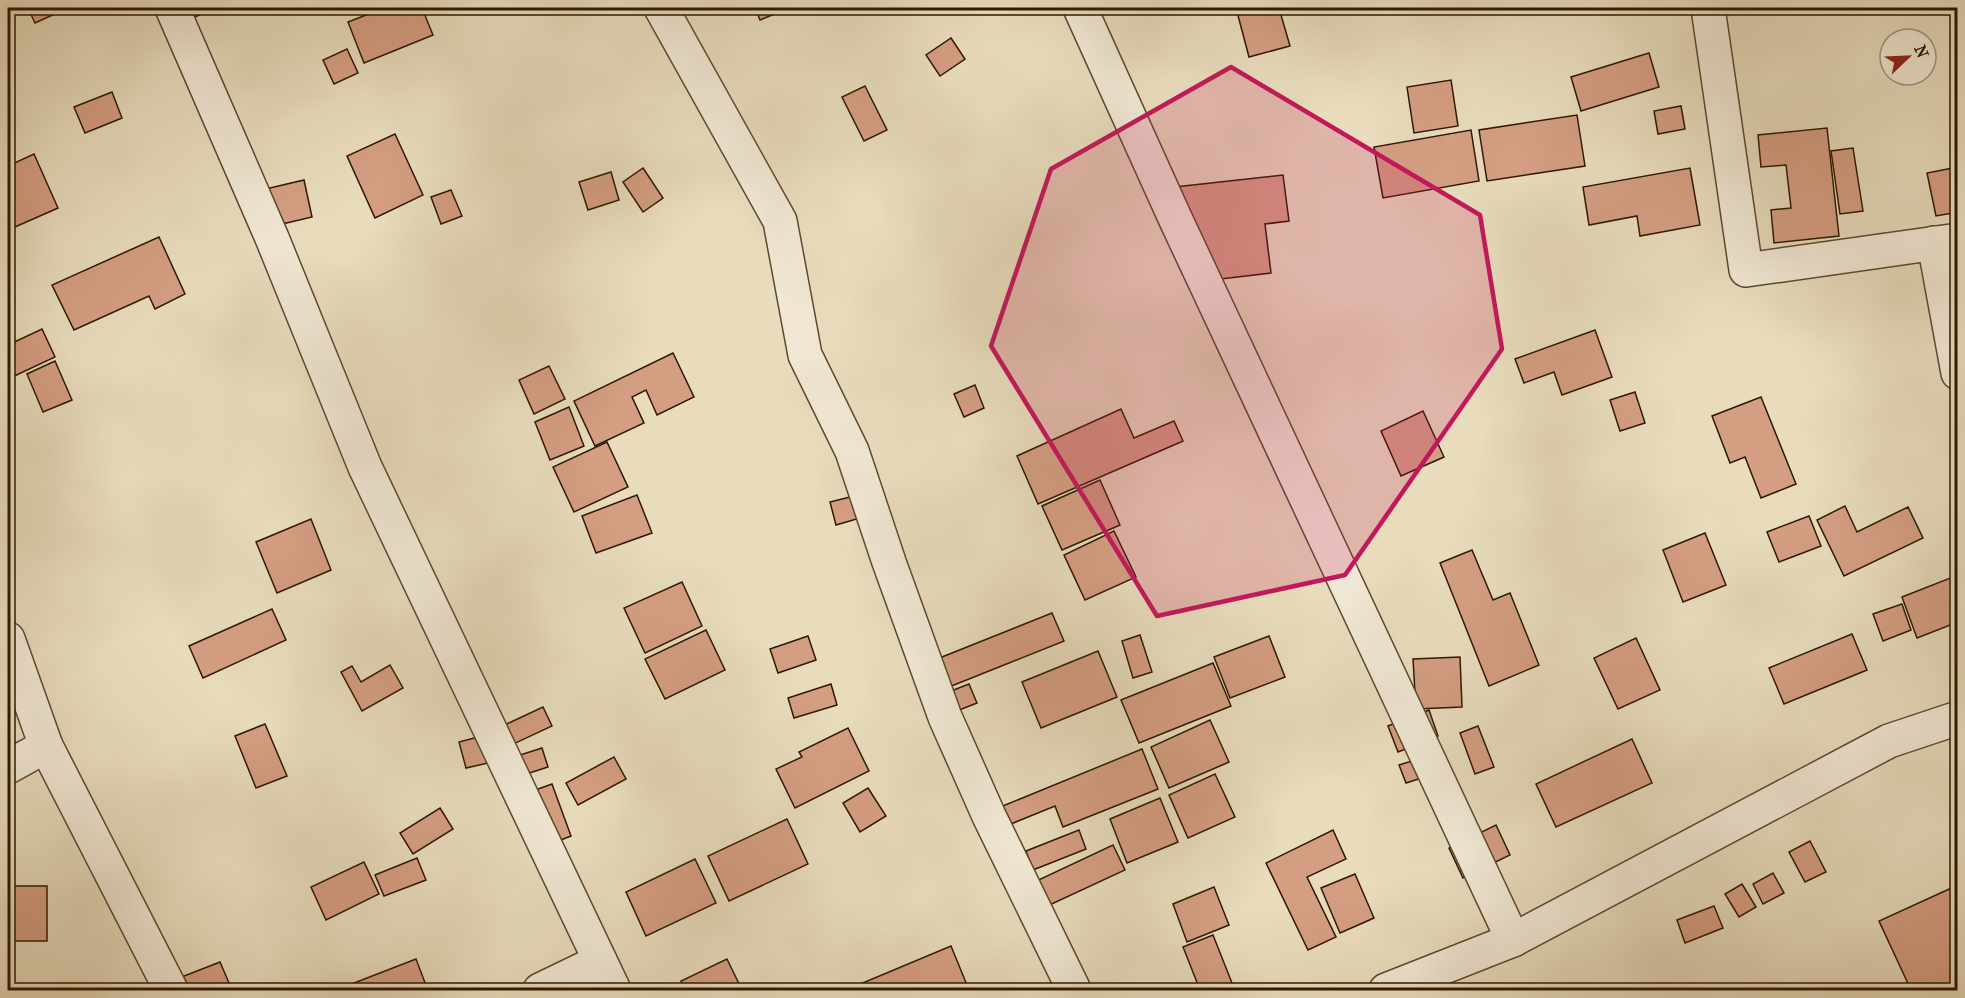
<svg xmlns="http://www.w3.org/2000/svg" width="1965" height="998" viewBox="0 0 1965 998" font-family="'IM FELL French Canon',serif">
<style>
.building{fill:#d49e82;stroke:#2e1801;stroke-width:1.5}
.lines{fill:none;stroke-linecap:round;stroke-linejoin:round}
.minor-casing{stroke:#5c4930;stroke-width:36}
.tertiary-casing{stroke:#5c4930;stroke-width:36}
.minor{stroke:#f0e8d4;stroke-width:33}
.tertiary{stroke:#f0e8d4;stroke-width:33}
.marked{fill:#c2185b;fill-opacity:0.2;stroke:#c2185b;stroke-width:4.5;stroke-linejoin:round}
</style>
<rect width="100%" height="100%" fill="#e8dcbd"/>
<filter id="stains"><feTurbulence type="fractalNoise" baseFrequency=".00333" numOctaves="4"/><feColorMatrix values="0 0 0 0 .2 0 0 0 0 .09 0 0 0 0 .02 0 0 0 .5 -.17"/></filter>
<radialGradient id="worn" r=".72"><stop offset=".6" stop-color="#630" stop-opacity="0"/><stop offset="1" stop-color="#630" stop-opacity=".3"/></radialGradient>
<g class="building">
<polygon points="28,8 68,8 35,23"/>
<polygon points="158,8 215,8 168,29"/>
<polygon points="384,8 422,8 433,35 364,63 348,22"/>
<polygon points="755,8 789,8 760,20"/>
<polygon points="1236,8 1279,8 1290,46 1249,57"/>
<polygon points="951,38 965,59 940,76 926,55"/>
<polygon points="347,49 358,73 334,84 323,60"/>
<polygon points="1649,53 1659,87 1581,111 1571,77"/>
<polygon points="1451,80 1458,126 1414,133 1407,87"/>
<polygon points="865,86 887,130 864,141 842,97"/>
<polygon points="112,92 122,118 85,133 74,107"/>
<polygon points="1681,106 1685,129 1658,134 1654,111"/>
<polygon points="1577,115 1585,166 1487,181 1479,130"/>
<polygon points="1827,128 1839,236 1774,243 1771,210 1791,208 1786,165 1761,167 1758,135"/>
<polygon points="1471,130 1479,181 1383,198 1374,147"/>
<polygon points="395,134 423,195 375,218 347,156"/>
<polygon points="1853,148 1863,211 1840,214 1831,151"/>
<polygon points="34,154 58,208 8,230 8,166"/>
<polygon points="1958,167 1958,212 1936,216 1927,173"/>
<polygon points="643,168 663,198 643,212 623,182"/>
<polygon points="1690,168 1700,225 1640,236 1637,216 1589,225 1583,187"/>
<polygon points="611,172 619,200 588,210 579,182"/>
<polygon points="1283,175 1289,221 1265,224 1271,273 1187,283 1175,187"/>
<polygon points="304,180 312,217 257,230 249,193"/>
<polygon points="451,190 462,216 441,224 431,197"/>
<polygon points="159,237 185,294 155,309 149,296 74,330 52,285"/>
<polygon points="42,329 55,357 8,379 8,345"/>
<polygon points="1595,330 1612,377 1562,395 1554,372 1524,383 1515,359"/>
<polygon points="673,353 694,397 657,415 646,390 632,397 644,423 595,446 574,401"/>
<polygon points="55,361 72,400 43,412 27,374"/>
<polygon points="549,366 565,399 534,414 519,380"/>
<polygon points="975,385 984,408 964,417 954,394"/>
<polygon points="1635,392 1645,423 1620,431 1610,400"/>
<polygon points="1761,397 1796,484 1761,498 1745,457 1730,463 1712,416"/>
<polygon points="569,407 584,446 550,460 535,422"/>
<polygon points="1121,409 1134,438 1174,421 1183,441 1038,504 1017,456"/>
<polygon points="1423,411 1444,457 1401,476 1381,431"/>
<polygon points="607,442 628,487 574,512 553,467"/>
<polygon points="1100,480 1120,525 1062,550 1042,506"/>
<polygon points="637,495 652,533 596,553 582,516"/>
<polygon points="854,496 860,518 836,525 830,502"/>
<polygon points="1845,506 1857,532 1908,507 1923,538 1844,576 1817,520"/>
<polygon points="1809,516 1821,546 1779,562 1767,532"/>
<polygon points="311,519 331,570 277,593 256,542"/>
<polygon points="1114,531 1136,577 1085,600 1064,555"/>
<polygon points="1705,533 1726,585 1683,602 1663,550"/>
<polygon points="1472,550 1493,600 1510,593 1539,665 1489,686 1440,563"/>
<polygon points="1958,575 1958,622 1917,638 1902,597"/>
<polygon points="682,582 702,626 645,653 624,608"/>
<polygon points="1902,604 1911,630 1883,641 1873,614"/>
<polygon points="272,609 286,640 203,678 189,646"/>
<polygon points="1052,613 1064,641 929,695 917,667"/>
<polygon points="706,630 725,670 665,699 645,659"/>
<polygon points="1852,634 1867,670 1784,704 1769,668"/>
<polygon points="1140,635 1152,672 1133,678 1122,641"/>
<polygon points="808,636 816,660 778,673 770,649"/>
<polygon points="1269,636 1285,677 1230,698 1214,657"/>
<polygon points="1636,638 1660,690 1618,709 1594,658"/>
<polygon points="1098,651 1117,697 1041,728 1022,682"/>
<polygon points="1460,657 1462,707 1416,709 1413,659"/>
<polygon points="1213,663 1231,706 1139,743 1121,700"/>
<polygon points="390,665 403,688 362,711 341,672 352,666 361,682"/>
<polygon points="831,684 837,705 794,718 788,698"/>
<polygon points="969,684 977,703 954,712 946,693"/>
<polygon points="543,707 552,726 507,747 498,728"/>
<polygon points="1429,710 1438,736 1398,752 1388,726"/>
<polygon points="1210,720 1229,762 1169,788 1151,747"/>
<polygon points="265,724 287,776 256,788 235,736"/>
<polygon points="1478,726 1494,767 1475,774 1460,733"/>
<polygon points="848,728 869,771 795,808 776,769 802,757 799,752"/>
<polygon points="482,736 488,763 466,768 459,742"/>
<polygon points="1632,739 1652,783 1556,827 1536,784"/>
<polygon points="542,748 548,767 517,777 511,758"/>
<polygon points="1142,749 1158,789 1063,827 1055,806 1006,826 998,808"/>
<polygon points="1428,756 1434,774 1406,783 1399,765"/>
<polygon points="614,757 626,779 578,805 566,783"/>
<polygon points="1215,774 1235,817 1188,838 1169,795"/>
<polygon points="552,784 571,836 535,850 516,797"/>
<polygon points="868,788 886,816 860,832 843,803"/>
<polygon points="1160,798 1178,842 1127,863 1110,819"/>
<polygon points="440,808 453,829 413,854 400,833"/>
<polygon points="787,819 808,864 729,901 708,856"/>
<polygon points="1496,825 1510,855 1463,878 1449,848"/>
<polygon points="1079,830 1086,849 1033,870 1026,851"/>
<polygon points="1333,830 1346,859 1307,877 1336,937 1308,950 1266,863"/>
<polygon points="1810,841 1826,872 1805,882 1789,852"/>
<polygon points="1113,845 1125,870 1043,908 1032,883"/>
<polygon points="417,858 426,880 384,896 375,875"/>
<polygon points="695,859 716,903 646,936 626,892"/>
<polygon points="364,862 379,894 326,920 311,887"/>
<polygon points="1773,873 1784,893 1763,904 1753,884"/>
<polygon points="1355,874 1374,918 1340,933 1321,888"/>
<polygon points="1742,884 1756,907 1739,917 1725,894"/>
<polygon points="1958,885 1958,980 1935,990 1911,990 1879,921"/>
<polygon points="12,886 47,886 47,941 11,941"/>
<polygon points="1214,887 1229,925 1187,942 1173,904"/>
<polygon points="1714,906 1723,928 1685,943 1677,920"/>
<polygon points="1213,935 1232,983 1214,990 1200,990 1183,947"/>
<polygon points="951,946 969,990 846,990"/>
<polygon points="416,959 427,988 421,990 336,990"/>
<polygon points="727,959 742,990 686,990 681,981"/>
<polygon points="220,962 232,990 178,990 174,980"/>
</g>
<g class="lines">
<g class="minor-casing">
<g id="minor">
<polyline points="172,8 272,238 365,467 614,990"/>
<polyline points="661,8 780,221 805,355 852,451 889,562 945,717 989,816 1074,990"/>
<polyline points="1080,8 1175,218 1513,940"/>
<polyline points="1708,8 1746,270 1958,240"/>
<polyline points="1934,243 1958,373"/>
<polyline points="8,639 46,746 171,990"/>
<polyline points="8,767 46,746"/>
<polyline points="540,990 600,961"/>
</g>
</g>
<g class="tertiary-casing">
<polyline id="tertiary" points="1386,990 1513,940 1889,741 1958,718"/>
</g>
<use href="#minor" class="minor"/>
<use href="#tertiary" class="tertiary"/>
</g>
<path class="marked" d="M1231,67l249,148 22,134 -157,226 -188,41 -166,-270 60,-177z"/>
<rect width="1965" height="998" fill="none" stroke="#e8dcbd" stroke-width="30"/>
<rect x="9" y="9" width="1947" height="980" fill="none" stroke="#2e1801" stroke-width="3"/>
<rect x="15" y="15" width="1935" height="968" fill="none" stroke="#2e1801" stroke-width="1.5"/>
<g transform="translate(1908 57) rotate(67)"><circle r="28" fill="#f0e8d4" stroke="#a29580" stroke-width="1.5"/>
<path d="M0-4.5L10 22L0 15L-10 22Z" fill="#8f2418"/>
<text y="-9" font-size="16" font-weight="bold" text-anchor="middle" fill="#2e1801">N</text>
</g>
<rect width="100%" height="100%" filter="url(#stains)"/>
<rect width="100%" height="100%" fill="url(#worn)"/>
</svg>
